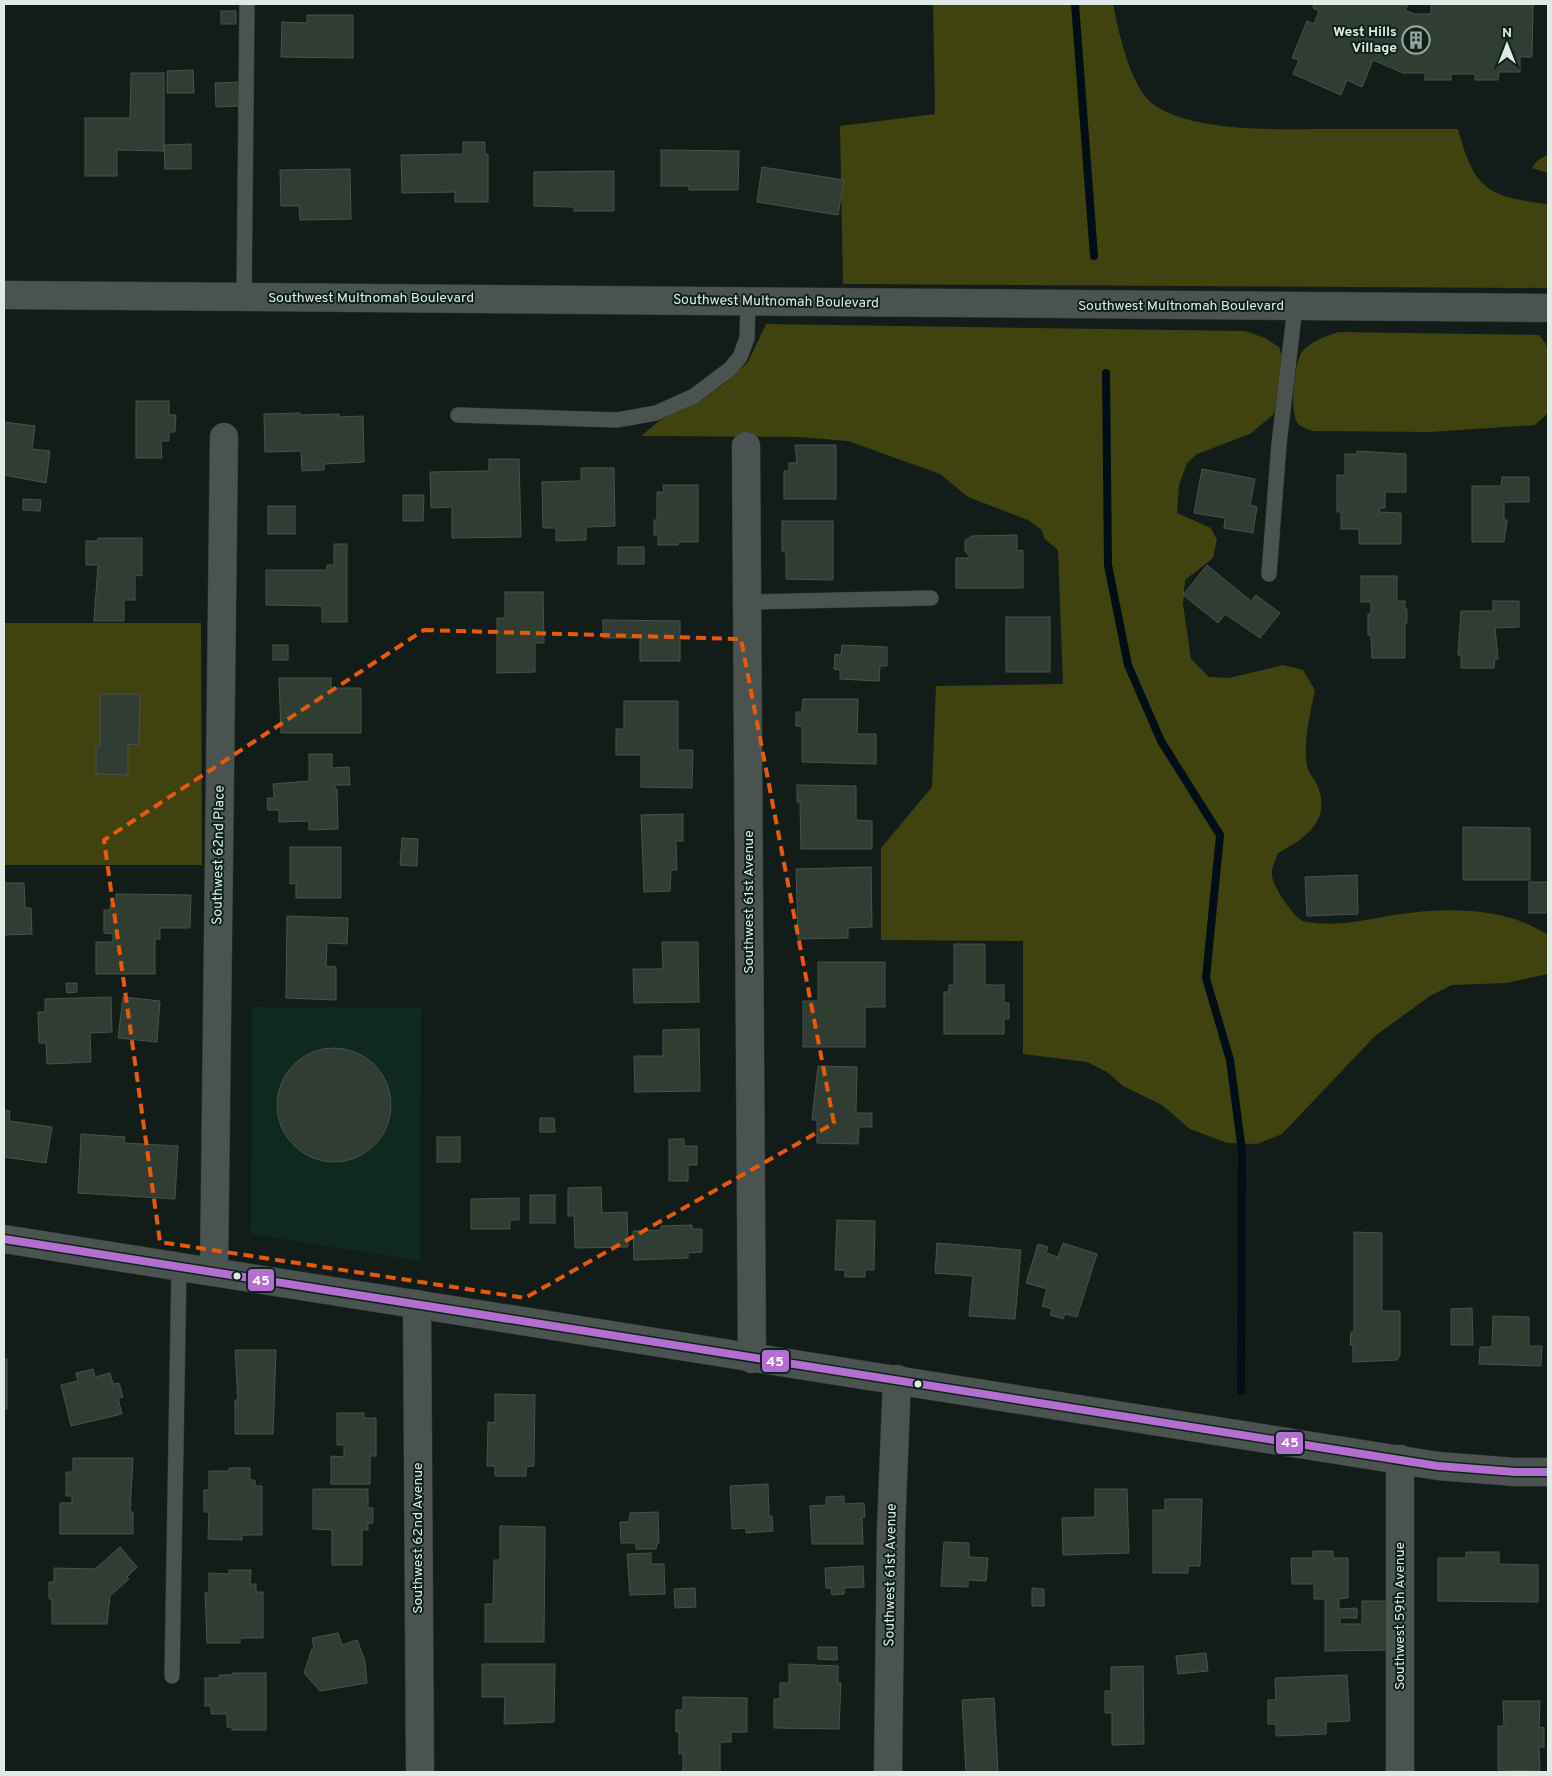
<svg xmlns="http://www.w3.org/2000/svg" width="1552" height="1776" viewBox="0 0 1552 1776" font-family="Overpass,sans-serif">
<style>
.built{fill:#0f2820}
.green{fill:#40420f}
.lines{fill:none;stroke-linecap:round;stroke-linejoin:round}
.stream{stroke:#020e16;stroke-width:8}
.building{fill:#303d32;stroke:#49514c}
.service-casing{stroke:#303836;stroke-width:16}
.minor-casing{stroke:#303836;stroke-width:29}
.tertiary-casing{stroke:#303836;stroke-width:29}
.secondary-casing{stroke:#303836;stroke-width:29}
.service{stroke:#4b5350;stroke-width:15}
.minor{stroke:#4b5350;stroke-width:28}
.tertiary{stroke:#4b5350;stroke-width:28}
.secondary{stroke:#4b5350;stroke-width:28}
.bus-1-casing{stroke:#0e221b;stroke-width:11}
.bus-1{stroke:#b36fd0;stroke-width:8}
.marked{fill:none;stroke:#e8590c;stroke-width:4;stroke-dasharray:10 6;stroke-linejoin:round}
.bus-dot{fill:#deeae5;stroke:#0e221b;stroke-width:2}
.labels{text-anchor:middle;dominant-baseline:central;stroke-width:4;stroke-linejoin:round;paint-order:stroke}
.poi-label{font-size:14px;font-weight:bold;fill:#deeae5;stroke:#0e221b;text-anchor:end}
.street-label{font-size:14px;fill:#deeae5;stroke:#0e221b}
.line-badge{stroke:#0e221b;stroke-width:2}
.badge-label{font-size:14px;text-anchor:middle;font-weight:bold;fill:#fff}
</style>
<rect width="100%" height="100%" fill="#121d1a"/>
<polygon class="built" points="252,1007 421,1008 420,1261 251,1234"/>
<g class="green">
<path d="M933,4h180c6,28 17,87 44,103 42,26 126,22 175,22 42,0 84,0 126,0 16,60 29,68 90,75v84l-705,-4 -3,-158 95,-12z"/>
<polygon points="1548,154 1548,173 1532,168 1537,161"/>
<path d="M766,324l479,7 20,7 14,9 3,9 -3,45 -6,14 -23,19 -53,20 -10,9 -8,22 -2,28 34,15 6,12 -4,18 -28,22 -2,24 8,55 18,18 20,1 54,-13 20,5 12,20c-5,25 -12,50 -8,76 2,9 10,15 12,24 11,33 -17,50 -41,63 -2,6 -7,16 -6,22 0,10 22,43 31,46 30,7 61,-1 91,-6 49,-8 111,-9 154,20v39l-41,9 -55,2 -22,11 -55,40 -93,98 -25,10 -30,-1 -37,-14 -28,-24 -39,-19 -16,-14 -20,-10 -64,-8v-113l-142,-1v-92l51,-61 4,-101 127,-2 -5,-134 -14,-12 -2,-8 -14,-10 -60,-23 -28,-23 -92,-33 -49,-4 -158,-1 18,-15 64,-36 25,-23z"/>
<path d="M1339,332l200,3 7,9 2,8v61l-13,12 -104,7 -119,-1c-4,-2 -11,-4 -14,-7 -9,-11 -4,-61 4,-72 10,-12 23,-15 37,-20z"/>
<polygon points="4,623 201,623 202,865 4,865"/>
</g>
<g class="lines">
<g class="stream">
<polyline points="1075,4 1094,256"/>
<polyline points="1106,373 1108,565 1128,665 1161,741 1220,835 1206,978 1230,1060 1242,1151 1241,1391"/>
</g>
</g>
<g class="building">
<polygon points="1314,4 1408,4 1405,10 1414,14 1431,14 1431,4 1533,4 1532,57 1520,57 1520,72 1499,72 1498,80 1475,80 1475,74 1451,74 1451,80 1425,80 1425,73 1403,73 1373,60 1362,87 1347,80 1341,95 1293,74 1299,60 1292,58 1307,21 1314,24 1319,11 1313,8"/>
<rect x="221" y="11" width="15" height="13"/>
<polygon points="307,15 353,15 353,58 281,57 282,22 307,23"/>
<polygon points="193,70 194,93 167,93 167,71"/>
<polygon points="131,73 164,73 164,151 117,150 117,176 85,176 85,118 130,118"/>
<polygon points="241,82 242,106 216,107 215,83"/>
<polygon points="463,142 485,142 485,154 488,154 488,202 455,202 455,192 402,193 401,155 463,154"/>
<polygon points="191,144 191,169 165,169 164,145"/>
<polygon points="661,150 739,151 738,190 689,190 689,186 661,186"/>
<polygon points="762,167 844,180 838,215 757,202"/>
<polygon points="350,169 351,219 300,220 299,206 281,206 280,170"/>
<polygon points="614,171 614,211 574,211 574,207 534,206 534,172"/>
<polygon points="136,401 169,401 169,415 176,415 175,432 169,432 169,441 161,441 162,458 136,458"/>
<polygon points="300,413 300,415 339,414 339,417 363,416 364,462 324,464 324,470 302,471 301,451 265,452 264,414"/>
<polygon points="4,422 35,426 32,449 50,451 46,483 4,475"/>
<polygon points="795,445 836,445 836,499 784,499 784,471 789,471 789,463 797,463"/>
<polygon points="1357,451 1406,454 1406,492 1385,492 1385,508 1380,508 1379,512 1401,513 1401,544 1359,544 1359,529 1341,529 1341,512 1337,512 1337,475 1345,475 1345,454 1357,454"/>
<polygon points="489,459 519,459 521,537 452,538 452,507 431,508 430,472 489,471"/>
<polygon points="581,468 614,468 615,526 586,527 586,540 556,541 556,528 543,528 542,482 581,481"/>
<polygon points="1202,469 1255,479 1250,505 1257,507 1253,533 1224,528 1225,518 1194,513"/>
<polygon points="1502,477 1529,477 1529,502 1504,502 1504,520 1507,520 1504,542 1472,542 1472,486 1501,486"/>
<polygon points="663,485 698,485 698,542 678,542 678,545 658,545 658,535 654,535 654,520 657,520 657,492 664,492"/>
<polygon points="403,495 424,495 423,521 403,521"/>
<polygon points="23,499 41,500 40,511 23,510"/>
<rect x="268" y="506" width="27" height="28"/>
<polygon points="782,521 833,521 833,580 786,579 786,556 785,551 782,551"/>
<polygon points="1017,535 1017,551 1023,550 1023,588 956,588 956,558 971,558 965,551 965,541 971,536"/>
<polygon points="98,538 142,538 142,576 135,575 135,600 124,600 124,621 94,621 98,565 86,565 86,541 98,541"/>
<polygon points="334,544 347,544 347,622 322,622 322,606 266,605 266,570 327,570 327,565 334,565"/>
<rect x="618" y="547" width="26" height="17"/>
<polygon points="1207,565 1251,601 1256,595 1280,613 1260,638 1225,614 1218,623 1183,595"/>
<polygon points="1361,576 1397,576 1397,601 1405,601 1405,609 1407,609 1407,623 1405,623 1405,658 1372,658 1371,635 1368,635 1368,614 1371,614 1371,602 1361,602"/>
<polygon points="505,592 543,592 544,643 535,643 535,672 497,673 497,618 505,618"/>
<polygon points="1493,601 1519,601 1519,627 1495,628 1498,659 1495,659 1494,668 1461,668 1461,655 1458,655 1461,611 1493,611"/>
<rect x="1006" y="617" width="44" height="55"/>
<polygon points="603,620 680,621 680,661 640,661 640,638 603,638"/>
<rect x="273" y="645" width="15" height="15"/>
<polygon points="842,645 887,647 887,666 880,666 879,681 840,679 840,670 834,669 835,654 841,655"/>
<polygon points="279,678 331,678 331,688 361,688 361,733 281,733"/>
<polygon points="100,694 140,694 139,745 128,744 128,775 96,774 96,746 100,746"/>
<polygon points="803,699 858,699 857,734 876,734 876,764 802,762 802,726 796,726 796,712 802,712"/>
<polygon points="624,701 678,701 678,750 693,750 692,788 641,787 641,755 616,755 616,729 624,729"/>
<polygon points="309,754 332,754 332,768 349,767 350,785 335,785 335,789 337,789 338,829 309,830 309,821 279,822 279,810 268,810 267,798 274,798 273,784 309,781"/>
<polygon points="797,785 856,786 856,820 872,821 872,849 801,849 800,802 797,802"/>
<polygon points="683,814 683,841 676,841 677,870 671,870 670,891 644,892 641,815"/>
<polygon points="1463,827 1530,828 1530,880 1463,880"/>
<polygon points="402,838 418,839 417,866 400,865"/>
<polygon points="290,847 341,847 341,898 296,898 296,883 290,884"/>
<polygon points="871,867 872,927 848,928 848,938 798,939 796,869"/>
<polygon points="1357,875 1358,914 1307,916 1305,877"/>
<rect x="1529" y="882" width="19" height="31"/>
<polygon points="4,883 24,883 25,908 31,908 32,934 4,935"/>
<polygon points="116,894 191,895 190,928 160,928 160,939 155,939 155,974 96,974 96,942 113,942 113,934 104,933 104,910 110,910 110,905 116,905"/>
<polygon points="287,916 348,918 347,944 327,943 326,966 336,967 336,1000 286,998"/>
<polygon points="662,942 698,942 699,1002 634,1003 633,969 663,969"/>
<polygon points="954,944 985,944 985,985 1004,985 1004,1003 1009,1003 1009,1019 1004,1019 1004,1034 944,1034 944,992 949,992 949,985 954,985"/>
<polygon points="818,962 885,962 885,1007 865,1007 865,1047 803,1047 803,1001 818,1001"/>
<polygon points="66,983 77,983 77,992 67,993"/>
<polygon points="111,997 112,1032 90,1033 91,1062 47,1064 46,1043 39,1043 38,1012 45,1012 45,999"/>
<polygon points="123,997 160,1001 157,1042 118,1038"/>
<polygon points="699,1029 700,1091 635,1092 634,1056 663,1056 663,1030"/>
<circle cx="334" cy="1105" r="57"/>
<polygon points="818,1066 857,1067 856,1113 872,1113 872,1127 859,1127 858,1144 817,1143 817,1120 812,1120"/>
<polygon points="4,1110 10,1111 9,1121 52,1127 46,1163 4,1157"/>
<polygon points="540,1118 554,1118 555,1132 540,1132"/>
<polygon points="81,1134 125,1137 124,1143 178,1146 175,1199 78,1193"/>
<rect x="437" y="1137" width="23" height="25"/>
<polygon points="669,1139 684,1139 684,1146 697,1146 697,1165 688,1165 688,1181 669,1181"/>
<polygon points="601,1187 602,1213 627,1212 628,1247 575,1248 574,1216 568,1216 568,1188"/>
<rect x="530" y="1195" width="25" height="28"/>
<polygon points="519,1198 519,1220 510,1220 510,1229 471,1229 471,1199"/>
<polygon points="837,1220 875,1221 874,1270 865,1270 865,1277 845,1277 845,1270 835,1270"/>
<polygon points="692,1225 692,1229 702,1229 702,1252 688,1253 688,1258 634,1260 633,1231 661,1230 661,1226"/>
<polygon points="1354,1232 1382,1233 1382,1311 1400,1311 1400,1356 1397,1360 1353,1362 1353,1345 1350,1345 1351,1332 1354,1332"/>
<polygon points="937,1243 1021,1250 1015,1319 969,1316 973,1276 935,1273"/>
<polygon points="1063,1243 1097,1254 1077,1317 1065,1314 1063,1319 1050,1315 1052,1309 1042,1306 1047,1289 1026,1283 1038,1244 1048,1247 1046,1253 1058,1257"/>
<polygon points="1472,1308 1473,1345 1451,1345 1451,1309"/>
<polygon points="1493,1316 1529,1317 1529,1346 1542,1346 1541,1366 1479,1364 1480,1347 1492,1347"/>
<polygon points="235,1350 276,1350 273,1434 235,1434 235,1400 238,1400"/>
<rect x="4" y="1359" width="3" height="50"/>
<polygon points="93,1369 95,1377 110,1373 113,1384 119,1383 123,1397 118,1398 122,1414 71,1426 61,1385 78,1381 76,1373"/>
<polygon points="495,1394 535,1395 534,1466 526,1467 526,1476 495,1476 495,1466 487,1466 488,1422 495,1423"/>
<polygon points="337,1413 364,1413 364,1418 376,1418 376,1456 370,1456 370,1484 331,1484 331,1456 344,1457 344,1445 337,1445"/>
<polygon points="73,1458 133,1458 130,1512 133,1512 133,1534 60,1534 60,1503 72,1503 72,1496 66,1496 66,1472 73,1472"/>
<polygon points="229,1468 250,1468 250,1480 255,1480 255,1486 262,1486 262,1535 242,1535 242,1540 208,1539 209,1512 204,1512 204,1490 209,1490 209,1471 229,1471"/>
<polygon points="768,1484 769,1516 772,1516 773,1531 746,1533 746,1528 732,1529 730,1486"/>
<polygon points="313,1489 368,1489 368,1508 373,1508 373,1523 368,1523 368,1530 362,1530 362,1565 332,1565 332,1530 313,1529"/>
<polygon points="1095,1489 1127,1489 1129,1553 1063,1555 1062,1518 1095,1517"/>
<polygon points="844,1496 844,1504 864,1503 865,1517 862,1517 863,1544 812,1544 810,1506 826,1505 826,1497"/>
<polygon points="1165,1499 1202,1499 1200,1566 1188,1566 1188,1573 1153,1573 1153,1510 1165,1510"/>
<polygon points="658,1512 659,1543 657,1543 656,1549 636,1549 636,1543 621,1543 620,1522 629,1522 630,1513"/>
<polygon points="500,1526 545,1527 544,1642 485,1642 485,1604 493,1604 494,1560 500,1560"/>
<polygon points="944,1542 969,1543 969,1557 988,1558 986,1581 968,1580 968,1587 941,1586"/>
<polygon points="120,1547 137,1567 127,1577 129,1579 110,1596 107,1624 52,1624 52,1599 49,1599 49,1582 54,1582 54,1568 95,1569"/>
<polygon points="1313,1551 1333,1551 1333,1558 1348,1558 1348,1598 1339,1599 1339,1609 1357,1608 1357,1618 1340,1618 1340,1624 1362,1624 1362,1601 1387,1601 1387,1650 1325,1651 1325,1599 1314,1599 1314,1584 1292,1584 1291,1558 1313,1558"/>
<polygon points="1466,1552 1499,1552 1499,1564 1538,1565 1538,1602 1438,1601 1438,1558 1466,1558"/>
<polygon points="651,1553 651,1564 664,1564 665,1594 630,1595 627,1554"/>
<polygon points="863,1566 864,1587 844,1588 844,1594 832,1595 831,1588 826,1588 825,1568"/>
<polygon points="229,1570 251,1570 250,1584 256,1584 256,1592 263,1592 263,1638 240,1638 240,1643 207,1643 205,1593 209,1593 209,1573 229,1574"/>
<polygon points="695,1588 696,1607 675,1608 674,1589"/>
<polygon points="1032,1588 1044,1589 1044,1606 1032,1606"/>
<polygon points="338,1633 342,1645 357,1640 365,1661 367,1683 320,1691 304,1673 312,1649 314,1649 312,1638"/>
<polygon points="818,1647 837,1647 837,1660 818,1659"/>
<polygon points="1206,1653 1208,1671 1178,1674 1176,1656"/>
<polygon points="482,1664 555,1664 554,1722 504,1724 505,1697 482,1697"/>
<polygon points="789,1664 838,1666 838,1683 841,1683 839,1729 774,1728 774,1699 780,1699 780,1683 789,1683"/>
<polygon points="1143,1666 1144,1744 1112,1745 1112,1713 1105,1713 1105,1691 1111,1691 1111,1667"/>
<polygon points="232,1673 266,1673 266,1730 232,1730 232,1727 227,1727 227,1714 211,1714 211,1706 205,1706 205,1678 219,1678 219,1675 232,1675"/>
<polygon points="1347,1675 1350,1721 1326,1722 1326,1734 1276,1736 1276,1724 1268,1724 1268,1700 1276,1700 1275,1678"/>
<polygon points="683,1697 747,1698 747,1732 731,1732 731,1742 720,1742 720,1772 683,1772 683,1753 679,1754 679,1732 676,1732 676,1710 683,1710"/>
<polygon points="994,1698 998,1772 966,1772 962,1700"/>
<polygon points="1503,1701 1540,1701 1539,1728 1544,1727 1544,1747 1539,1747 1540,1771 1498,1770 1498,1726 1504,1726"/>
</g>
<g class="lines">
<g class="service-casing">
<g id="service">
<polyline points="244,297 247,4"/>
<polyline points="458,415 617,420 656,413 694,396 730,369 740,357 747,338 748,302"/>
<polyline points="1269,574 1279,444 1295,307"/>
<polyline points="747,602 931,598"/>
<polyline points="172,1676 179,1266"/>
</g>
</g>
<g class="minor-casing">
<g id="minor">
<polyline points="746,446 752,1359"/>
<polyline points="214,1272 224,437"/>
<polyline points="417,1304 420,1772"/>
<polyline points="888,1772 891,1530 897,1379"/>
<polyline points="1400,1772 1400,1459"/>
</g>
</g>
<g class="tertiary-casing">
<polyline id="tertiary" points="4,1239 1438,1466 1515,1472 1548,1472"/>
</g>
<g class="secondary-casing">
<polyline id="secondary" points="4,295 1548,308"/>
</g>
<use href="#service" class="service"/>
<use href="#minor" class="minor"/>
<use href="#tertiary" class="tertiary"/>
<use href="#secondary" class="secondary"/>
<g class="bus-1-casing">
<polyline id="bus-1" points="4,1239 1438,1466 1515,1472 1548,1472"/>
</g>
<use href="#bus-1" class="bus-1"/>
</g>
<path class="marked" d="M424,630l317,9 93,484 -309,175 -365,-56 -56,-402z"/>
<defs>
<g id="building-ring" transform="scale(1.4375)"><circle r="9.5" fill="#0e221b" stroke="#97a29e" stroke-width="1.5"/><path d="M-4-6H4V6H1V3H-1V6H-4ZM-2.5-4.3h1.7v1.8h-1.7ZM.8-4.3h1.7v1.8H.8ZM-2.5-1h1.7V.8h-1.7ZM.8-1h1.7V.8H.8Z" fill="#97a29e"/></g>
</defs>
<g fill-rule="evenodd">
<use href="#building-ring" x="1416" y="40"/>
</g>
<g class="bus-dot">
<circle cx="237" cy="1276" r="4.5"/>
<circle cx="918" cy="1384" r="4.5"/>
</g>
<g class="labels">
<g class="poi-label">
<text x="1397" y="32">West Hills<tspan x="1397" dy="16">Village</tspan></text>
</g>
<g class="street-label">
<text x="371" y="298">Southwest Multnomah Boulevard</text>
<text transform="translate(776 302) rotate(1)">Southwest Multnomah Boulevard</text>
<text x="1181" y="306">Southwest Multnomah Boulevard</text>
<text transform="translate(219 855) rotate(-89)">Southwest 62nd Place</text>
<text transform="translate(749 902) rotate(-90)">Southwest 61st Avenue</text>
<text transform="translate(418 1538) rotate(-90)">Southwest 62nd Avenue</text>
<text transform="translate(891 1575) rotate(-89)">Southwest 61st Avenue</text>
<text transform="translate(1400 1616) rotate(-90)">Southwest 59th Avenue</text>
</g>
</g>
<g class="line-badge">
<rect x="247" y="1268" width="28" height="24" rx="5" fill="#b36fd0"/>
<rect x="761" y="1349" width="29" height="24" rx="5" fill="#b36fd0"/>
<rect x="1275" y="1431" width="29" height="24" rx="5" fill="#b36fd0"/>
</g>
<g class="badge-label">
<text x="261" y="1285">45</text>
<text x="775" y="1366">45</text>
<text x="1290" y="1447">45</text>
</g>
<rect width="1552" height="1776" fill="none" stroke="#deeae5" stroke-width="10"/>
<g transform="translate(1507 45)" stroke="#0e221b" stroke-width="4" paint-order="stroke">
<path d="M0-4L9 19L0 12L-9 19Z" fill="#deeae5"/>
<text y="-8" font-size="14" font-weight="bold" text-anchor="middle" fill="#deeae5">N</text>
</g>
</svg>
